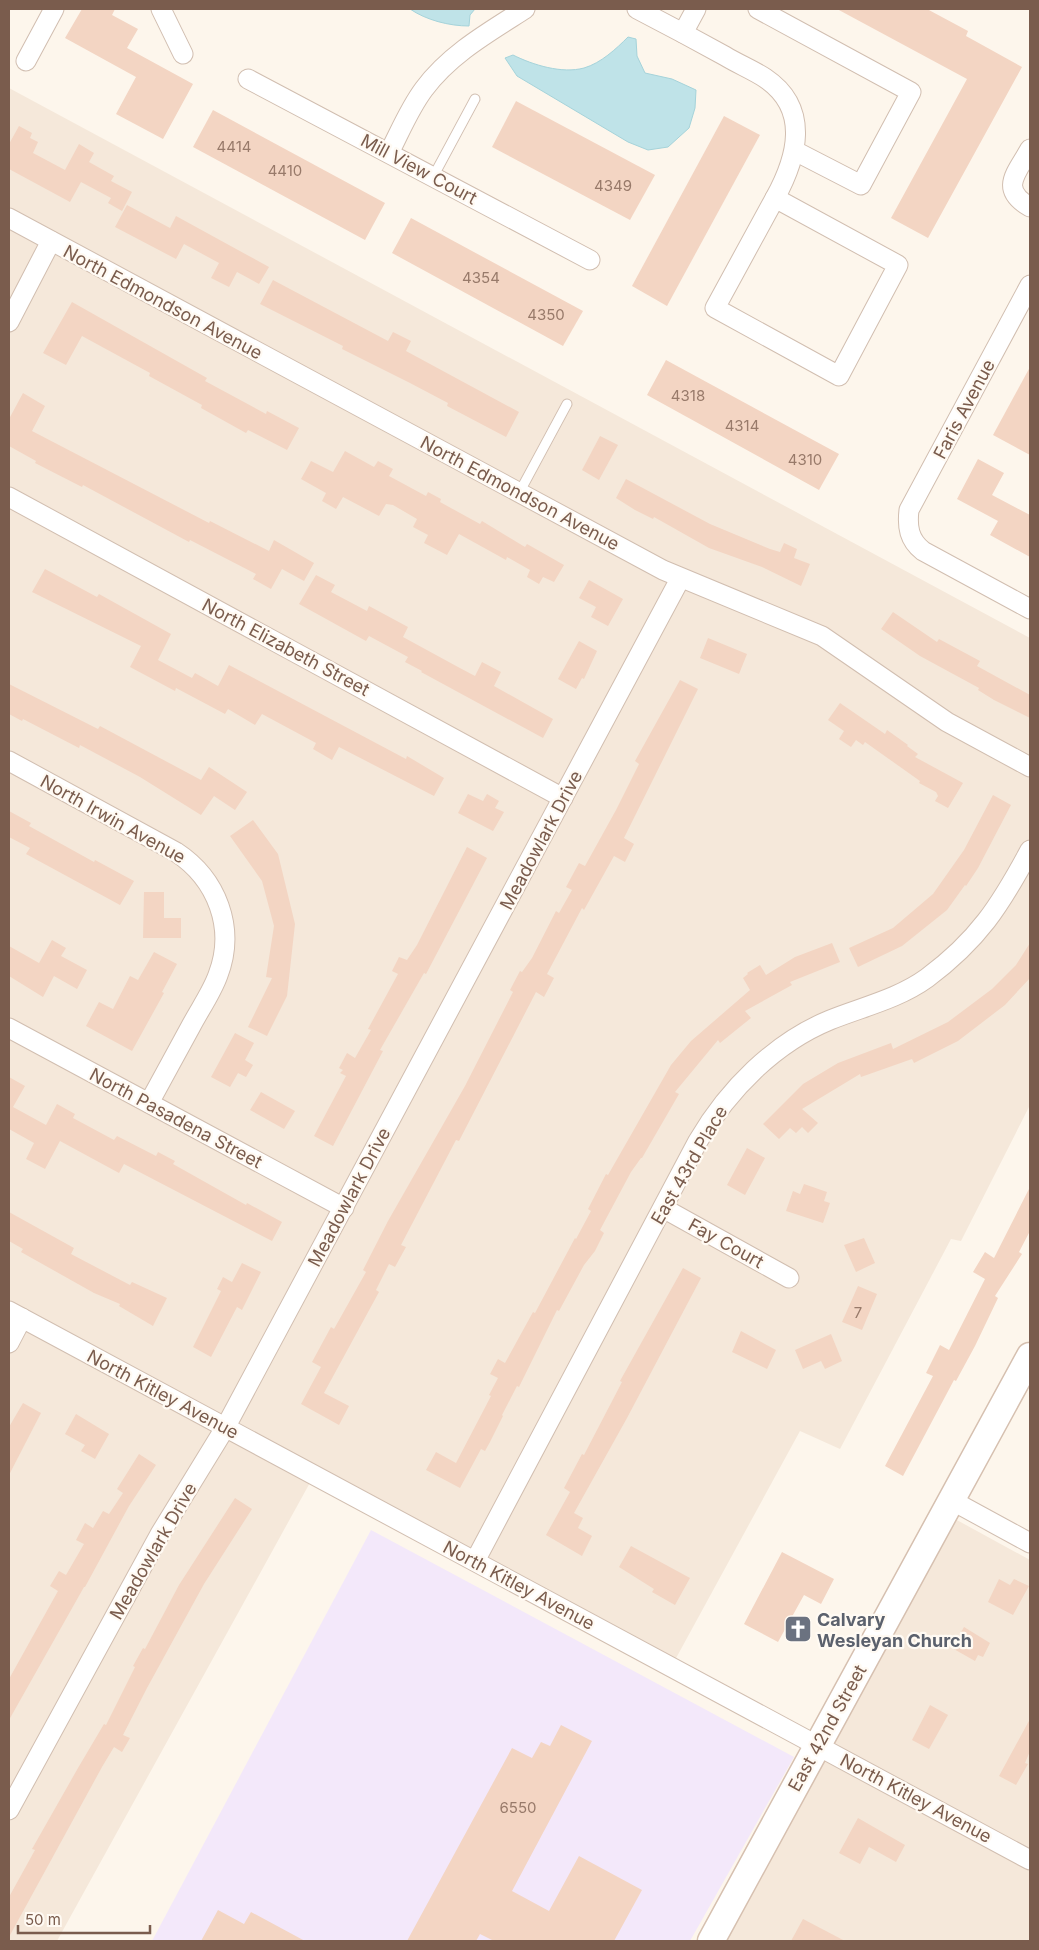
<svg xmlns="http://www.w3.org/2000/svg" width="1039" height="1950" viewBox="0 0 1039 1950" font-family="Inter,sans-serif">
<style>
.residential{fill:#f5e8da}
.education{fill:#f3e8fa}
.water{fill:#bfe3e8;stroke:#a5d3da}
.building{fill:#f3d5c3}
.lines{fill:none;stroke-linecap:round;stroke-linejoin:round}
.lane-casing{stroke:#d1beb0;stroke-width:11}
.street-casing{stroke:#d1beb0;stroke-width:21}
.secondary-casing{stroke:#d6c0b0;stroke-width:29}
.lane{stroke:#fff;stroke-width:9}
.street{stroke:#fff;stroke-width:19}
.secondary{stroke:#fff;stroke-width:26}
.labels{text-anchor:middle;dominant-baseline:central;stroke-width:4.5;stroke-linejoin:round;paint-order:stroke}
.number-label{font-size:15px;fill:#987a6a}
.street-label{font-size:18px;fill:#7a5c4d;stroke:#fffaf3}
.worship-label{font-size:18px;font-weight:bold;fill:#5b616d;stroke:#fffaf3;text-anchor:start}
</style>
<rect width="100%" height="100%" fill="#fdf6ec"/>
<g class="residential">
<polygon points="9,88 1030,638 1030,1105 961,1241 951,1239 840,1449 800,1431 675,1660 317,1470 57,1941 9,1941"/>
<polygon points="955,1519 1030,1560 1030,1941 725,1941"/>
</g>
<polygon class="education" points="371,1530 794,1757 690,1941 152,1941"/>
<g class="water">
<path d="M410,9h65l-5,6 -1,11c-20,0 -43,-6 -59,-17z"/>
<path d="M628,37l8,2 1,17 8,17 27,6 24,11 -1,18 -6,20 -21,19 -20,3 -20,-8 -111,-66 -12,-18 8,-3c20,10 49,19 71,13 17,-5 32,-19 44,-31z"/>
</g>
<g class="building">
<polygon points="82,9 115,9 112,15 138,29 127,48 193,84 163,139 116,114 136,77 65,38"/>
<polygon points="837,9 927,9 968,31 966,36 1022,67 928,238 891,218 967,79"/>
<polygon points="516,101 655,175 630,220 492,147"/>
<polygon points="213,110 385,203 365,240 193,147"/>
<polygon points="724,116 760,135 667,306 632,286"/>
<polygon points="19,126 32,133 30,138 38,142 33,153 65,170 79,144 94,153 89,162 114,176 111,181 132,192 122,211 108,203 111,198 81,182 70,202 9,169 9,144"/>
<polygon points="127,205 170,228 176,216 269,267 259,284 237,272 229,287 211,278 219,263 184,244 176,259 115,227"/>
<polygon points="411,218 583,311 563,346 392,253"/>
<polygon points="273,280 388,341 393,332 411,341 406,351 519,412 506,437 447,406 448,403 410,383 342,349 343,346 260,304"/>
<polygon points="72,302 207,378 205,381 266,414 267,411 299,428 287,450 248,430 246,433 201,408 202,405 149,376 150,373 82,336 66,365 43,353"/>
<polygon points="666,360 839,454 819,490 647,395"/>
<polygon points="1030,367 1030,455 993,435"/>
<polygon points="23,393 45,406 32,431 209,523 210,521 269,551 274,540 314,563 304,581 282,569 271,589 253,579 256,574 190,540 189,542 83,485 82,487 35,463 36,461 9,446 9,419"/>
<polygon points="600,436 618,445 599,480 582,470"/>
<polygon points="345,451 374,467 378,461 393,469 389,476 426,496 428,492 441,499 440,502 480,524 482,521 525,547 527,544 564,565 554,582 543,577 539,584 527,577 530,570 507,557 506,560 459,534 447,555 424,543 428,535 413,527 417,519 393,505 386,504 379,516 343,497 336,509 322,501 326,493 301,479 311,461 333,472"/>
<polygon points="978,459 1004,473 992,495 1030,515 1030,557 990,535 998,521 957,499"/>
<polygon points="626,479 710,524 770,549 780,552 784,543 797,549 794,558 810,564 801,586 762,567 709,548 654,517 653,519 635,510 616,498"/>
<polygon points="45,569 97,597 99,594 171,634 158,660 192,678 195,673 218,686 229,665 406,759 407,756 444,778 434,796 339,747 332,760 313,749 316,743 262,714 255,725 228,709 225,714 176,688 175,691 130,667 141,646 32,592"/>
<polygon points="316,575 335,585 331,592 367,611 369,606 408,627 403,637 458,667 475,676 482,662 501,672 494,686 553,719 543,738 421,672 422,671 405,662 408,657 369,636 366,641 299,604"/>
<polygon points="589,580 623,599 608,626 591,617 596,607 579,598"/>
<polygon points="893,612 937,642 939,639 980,661 977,666 1030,695 1030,718 994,700 978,690 979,688 920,656 881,629"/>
<polygon points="708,638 747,654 739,674 700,658"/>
<polygon points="579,641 597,651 584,679 582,678 576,689 558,679"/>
<polygon points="680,680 698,689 624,838 634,844 625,862 614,856 584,910 582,908 547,974 554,978 544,997 536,992 459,1141 456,1140 401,1245 406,1247 395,1267 389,1264 376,1290 379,1292 324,1393 349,1406 339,1425 301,1404 321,1367 312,1362 331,1327 334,1329 366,1272 363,1270 388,1221 465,1086 513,992 510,990 520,971 522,972 532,958 556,911 559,913 572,890 566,887 579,863 585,866 616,810 639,764 635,761"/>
<polygon points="9,684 98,729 100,726 201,780 209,767 247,792 235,810 214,796 201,815 140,777 80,745 79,748 23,719 22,721 9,714"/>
<polygon points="840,703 885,734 887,730 908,745 907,746 918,754 915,757 963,783 948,808 935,801 938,796 936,792 919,783 920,781 865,742 863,745 856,740 851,747 839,739 844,731 828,720"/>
<polygon points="468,794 483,801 487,794 499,801 495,808 504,812 493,831 458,813"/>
<polygon points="993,795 1011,805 978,868 966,886 965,885 947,910 902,946 858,967 849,948 893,928 933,894 964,850"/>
<polygon points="9,811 31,823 29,826 94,862 95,860 134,881 120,905 26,854 30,848 9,837"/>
<polygon points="253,820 278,854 295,924 287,996 267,1036 248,1027 272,978 266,977 274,926 262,881 230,836"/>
<polygon points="467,847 487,858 426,974 424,973 380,1050 383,1051 333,1146 314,1136 346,1076 340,1073 343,1070 339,1068 347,1053 355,1058 371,1030 368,1029 398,974 392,971 399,957 407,960 417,945"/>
<polygon points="144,892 164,892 164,918 181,918 181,938 143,938"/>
<polygon points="52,940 66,948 61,956 87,970 77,989 54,976 43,997 9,976 9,946 39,963"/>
<polygon points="832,943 840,962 790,982 792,985 745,1011 751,1018 720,1043 718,1040 675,1092 679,1094 642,1158 641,1158 631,1172 600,1230 604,1233 595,1251 584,1265 559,1311 557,1310 519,1387 517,1386 502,1415 503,1416 490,1442 485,1451 481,1449 460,1488 426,1470 436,1452 456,1463 491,1396 489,1395 498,1378 490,1374 498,1359 505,1363 533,1312 535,1313 575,1238 576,1239 591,1211 588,1209 606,1174 608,1175 671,1065 691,1041 750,990 743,978 748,974 747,973 760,965 766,975 795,957"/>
<polygon points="1030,943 1030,978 1005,1005 958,1041 914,1063 912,1059 861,1077 860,1074 802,1109 818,1123 808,1133 802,1127 796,1133 790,1128 779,1139 763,1124 803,1084 838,1063 891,1043 893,1049 948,1022 992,989 1016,965"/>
<polygon points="154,952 177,964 162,992 164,993 132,1051 86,1026 99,1002 113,1009 130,976 138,980"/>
<polygon points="235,1033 254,1043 245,1060 253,1065 246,1077 238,1073 230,1087 211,1077"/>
<polygon points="9,1077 25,1086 13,1107 46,1125 57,1104 75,1114 73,1118 114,1140 117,1136 156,1156 158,1152 175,1161 173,1164 246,1205 247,1203 282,1222 272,1241 124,1164 119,1173 60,1141 45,1169 26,1159 34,1143 9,1129"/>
<polygon points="261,1092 295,1111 284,1129 250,1110"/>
<polygon points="747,1148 765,1158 745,1195 727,1185"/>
<polygon points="804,1184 827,1192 824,1201 830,1203 823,1223 786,1211 793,1191 800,1194"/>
<polygon points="1030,1187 1030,1231 1019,1252 1022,1254 995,1296 998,1298 975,1346 956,1381 954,1380 903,1476 885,1466 933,1376 926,1373 940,1345 949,1350 985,1279 973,1272 985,1252 994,1258"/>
<polygon points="9,1212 74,1248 71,1254 130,1285 132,1282 167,1298 153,1326 119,1306 120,1304 94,1293 21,1252 23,1249 9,1241"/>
<polygon points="864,1238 875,1263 856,1272 844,1245"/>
<polygon points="242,1263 261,1272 242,1310 237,1307 211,1357 193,1347 221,1291 217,1289 223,1277 232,1282"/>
<polygon points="683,1268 701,1278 627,1418 574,1513 583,1518 578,1528 592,1536 582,1556 546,1535 570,1492 564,1488 582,1454 584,1455 622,1382 620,1381"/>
<polygon points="858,1286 877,1294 862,1330 842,1322"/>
<polygon points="741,1331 776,1350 767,1369 732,1352"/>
<polygon points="831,1334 842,1361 825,1369 821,1361 803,1369 795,1350"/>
<polygon points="23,1403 41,1413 9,1475 9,1427"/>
<polygon points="76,1414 109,1434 95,1459 81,1451 85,1445 65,1434"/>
<polygon points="139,1454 156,1465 129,1506 85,1587 84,1587 9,1720 9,1679 58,1591 50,1586 59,1571 66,1575 84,1544 76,1540 85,1523 93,1528 103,1511 109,1514 123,1493 117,1489"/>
<polygon points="235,1498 252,1509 204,1584 147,1688 123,1735 130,1738 122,1752 114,1747 102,1767 9,1937 9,1897 35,1850 32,1849 78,1768 104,1724 106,1725 135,1667 133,1666 143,1648 145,1649 179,1585"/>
<polygon points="631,1546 690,1578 675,1605 652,1592 654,1589 619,1567"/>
<polygon points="782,1552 834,1579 821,1604 804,1595 778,1642 744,1624"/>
<polygon points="999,1579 1010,1585 1014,1579 1029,1586 1013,1615 988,1602"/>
<polygon points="964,1627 990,1643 983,1657 978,1655 975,1661 952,1648"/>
<polygon points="930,1705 948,1715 929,1749 912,1740"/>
<polygon points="1030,1719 1030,1751 1025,1763 1028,1764 1016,1785 999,1776"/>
<polygon points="561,1725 592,1741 512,1891 549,1911 579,1856 642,1890 614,1941 494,1941 480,1934 476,1941 407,1941 512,1748 532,1758 541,1742 550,1746"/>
<polygon points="858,1818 905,1845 896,1862 869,1847 860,1864 839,1853"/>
<polygon points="218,1910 244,1924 251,1912 305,1941 201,1941"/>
<polygon points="803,1919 845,1941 791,1941"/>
</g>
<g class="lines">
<g class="lane-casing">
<g id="lane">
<polyline points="433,177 475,99"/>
<polyline points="519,493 567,404"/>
</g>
</g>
<g class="street-casing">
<g id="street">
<polyline points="161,9 183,54"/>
<path d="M637,9c29,15 59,31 88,47 13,8 28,14 40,22 46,31 32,80 10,120"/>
<polyline points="758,9 911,92 861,185 795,151"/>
<polyline points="683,33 696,9"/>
<polyline points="26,61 54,9"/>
<polyline points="248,79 590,260"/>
<path d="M1030,149c-14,25 -31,40 0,58"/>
<path d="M389,153c11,-21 20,-44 35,-64 26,-35 65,-57 101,-80"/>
<polygon points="775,198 898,265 839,376 715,308"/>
<polyline points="9,218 663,570 822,636 947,722 1030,767"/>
<path d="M1030,285l-121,225c-2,17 0,30 14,41l107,58"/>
<polyline points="9,322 51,241"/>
<polyline points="9,497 563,798"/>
<path d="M9,761l167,91c41,27 60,76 42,123 -6,17 -18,34 -27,51 -14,26 -28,51 -42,77"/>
<polyline points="9,1028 344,1208"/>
<polyline points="663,1208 789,1278"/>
<polyline points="9,1311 1030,1860"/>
<polyline points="9,1343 22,1318"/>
<polyline points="951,1500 1030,1543"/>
<path d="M475,1561l223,-420c30,-51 76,-98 132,-121 32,-13 68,-21 97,-42 51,-38 73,-72 103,-128"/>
<polyline points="9,1810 160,1534 225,1428 680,579"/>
</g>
</g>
<g class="secondary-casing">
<polyline id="secondary" points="711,1941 1030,1356"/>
</g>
<use href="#lane" class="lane"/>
<use href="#street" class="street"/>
<use href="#secondary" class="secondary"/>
</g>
<defs>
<g id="church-square" transform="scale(1.4375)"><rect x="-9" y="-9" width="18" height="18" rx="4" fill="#6b7280" stroke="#fffaf3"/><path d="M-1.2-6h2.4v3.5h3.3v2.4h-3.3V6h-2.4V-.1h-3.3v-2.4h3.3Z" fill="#fff"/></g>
</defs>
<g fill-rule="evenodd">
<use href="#church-square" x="798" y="1629"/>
</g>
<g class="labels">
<g class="number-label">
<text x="234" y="146">4414</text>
<text x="285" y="170">4410</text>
<text x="613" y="185">4349</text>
<text x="481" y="277">4354</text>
<text x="546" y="314">4350</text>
<text x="688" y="395">4318</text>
<text x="742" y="425">4314</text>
<text x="805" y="459">4310</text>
<text x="858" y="1312">7</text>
<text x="518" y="1807">6550</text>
</g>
<g class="street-label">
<text transform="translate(419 169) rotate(28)">Mill View Court</text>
<text transform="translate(163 302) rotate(28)">North Edmondson Avenue</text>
<text transform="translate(964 409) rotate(-62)">Faris Avenue</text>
<text transform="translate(520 493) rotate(28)">North Edmondson Avenue</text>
<text transform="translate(286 647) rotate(28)">North Elizabeth Street</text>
<text transform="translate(113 819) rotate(29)">North Irwin Avenue</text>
<text transform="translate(541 840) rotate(-62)">Meadowlark Drive</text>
<text transform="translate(176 1118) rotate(28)">North Pasadena Street</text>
<text transform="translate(689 1165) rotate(-60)">East 43rd Place</text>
<text transform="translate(349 1197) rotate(-62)">Meadowlark Drive</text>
<text transform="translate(726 1243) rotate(29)">Fay Court</text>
<text transform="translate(163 1394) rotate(28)">North Kitley Avenue</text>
<text transform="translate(153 1551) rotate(-60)">Meadowlark Drive</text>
<text transform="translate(519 1585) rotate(28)">North Kitley Avenue</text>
<text transform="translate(827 1728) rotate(-61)">East 42nd Street</text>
<text transform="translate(916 1798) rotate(28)">North Kitley Avenue</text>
</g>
<g class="worship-label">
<text x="817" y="1619">Calvary<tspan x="817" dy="21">Wesleyan Church</tspan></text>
</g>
</g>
<rect width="1039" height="1950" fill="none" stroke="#7a5c4d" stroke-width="20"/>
<path d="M18 1925v8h132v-8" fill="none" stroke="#7a5c4d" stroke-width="2.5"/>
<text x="25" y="1925" font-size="15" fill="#7a5c4d" stroke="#fffaf3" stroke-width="4" paint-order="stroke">50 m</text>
</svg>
